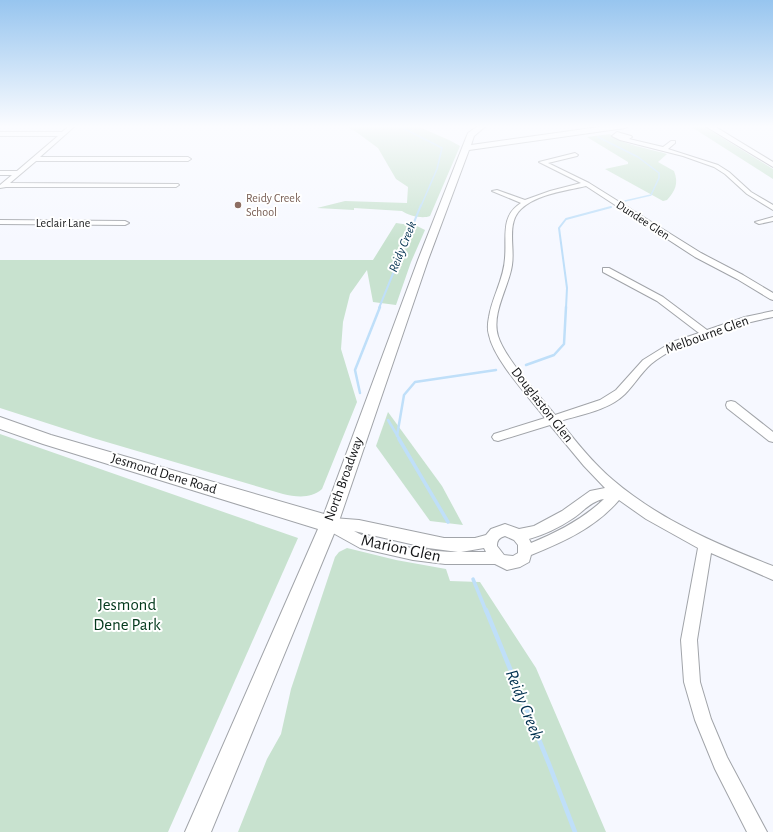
<svg xmlns="http://www.w3.org/2000/svg" width="773" height="832" viewBox="0 0 773 832" font-family="'Alegreya Sans',sans-serif">
<style>
.green{fill:#c8e2cf}
.lines{fill:none;stroke-linecap:round;stroke-linejoin:round}
.stream-far4{stroke:#bfdff9;stroke-width:1.5}
.stream-far3{stroke:#bfdff9;stroke-width:2}
.stream-far2{stroke:#bfdff9;stroke-width:2.5}
.stream-far1{stroke:#bfdff9;stroke-width:3.5}
.stream{stroke:#bfdff9;stroke-width:4.5}
.street-casing{stroke:#a1a4a9;stroke-width:2}
.secondary-casing{stroke:#a1a4a9;stroke-width:2}
.street{fill:#fff;fill-rule:evenodd}
.secondary{fill:#fff;fill-rule:evenodd}
.education-dot{fill:#8d6e63;stroke:#fff;stroke-width:1.5}
.labels{text-anchor:middle;dominant-baseline:central;stroke-width:4;stroke-linejoin:round;paint-order:stroke}
.far-education-label{font-size:12px;fill:#785e54;stroke:#fff;text-anchor:start}
.far-street-label{font-size:12px;fill:#141517;stroke:#fff}
.far-water-label{font-size:13px;font-style:italic;fill:#00304f;stroke:#fff}
.street-label{font-size:14px;fill:#141517;stroke:#fff}
.near-street-label{font-size:17px;fill:#141517;stroke:#fff}
.near-park-label{font-size:17px;fill:#04391d;stroke:#fff}
.near-water-label{font-size:18px;font-style:italic;fill:#00304f;stroke:#fff}
</style>
<rect width="100%" height="100%" fill="#f6f8ff"/>
<g class="green">
<path d="M344,126h73l32,14 11,6 -30,70c-7,3 -21,0 -28,-5l-48,-3v2l-37,-2 28,-7 62,2 1,-16 -12,-8 -18,-31 -23,-17z"/>
<polygon points="690,126 703,126 773,169 773,179"/>
<path d="M610,134c5,9 45,16 57,20l-9,8 16,9c5,13 1,20 -7,29l-4,1 -58,-32 23,-5v-2l-41,-25z"/>
<path d="M396,223l21,3 8,4 -14,32 -15,43 -23,-3 -6,-32 -17,24 -7,28 -2,27 16,53 -35,87c-11,10 -26,8 -39,5l-190,-56 -93,-30v-148h373z"/>
<polygon points="388,412 442,486 463,525 430,521 376,446"/>
<polygon points="0,434 298,538 168,832 0,832"/>
<polygon points="347,548 396,560 446,569 450,581 480,582 536,668 606,832 238,832 267,759 281,734 291,689 335,557 339,552"/>
</g>
<g class="lines">
<g class="stream-far4">
<polyline points="399,126 442,148 437,169 421,206"/>
<polyline points="598,137 638,157 659,173 659,178 651,195 625,201"/>
</g>
<g class="stream-far3">
<polyline points="379,308 421,205"/>
<polyline points="566,308 567,288 559,228 566,219 611,207"/>
</g>
<g class="stream-far2">
<polyline points="526,365 554,355 564,344 566,307"/>
<polyline points="360,393 355,370 380,307"/>
<polyline points="388,420 400,440"/>
<polyline points="397,436 404,395 415,382 496,370"/>
</g>
<g class="stream-far1">
<polyline points="399,439 448,522"/>
<polyline points="473,579 486,611"/>
</g>
<polyline class="stream" points="486,610 549,764 575,832"/>
<g class="street-casing">
<g id="street">
<polygon points="69,126 75,126 40,157 188,157 191,159 188,161 36,161 10,183 178,184 179,185 176,187 6,187 0,188 0,185 12,175 0,175 0,171 17,171 58,136 0,136 0,132 62,132"/>
<polygon points="617,132 631,136 632,137 629,139 663,147 671,141 675,141 675,143 668,149 718,165 729,172 751,192 773,205 773,210 747,194 725,174 714,167 683,156 620,140 612,136"/>
<path d="M575,153l3,2 -1,1 -29,7 41,20 112,70 42,22 30,18v7l-3,-1 -33,-20 -42,-22 -109,-71c-21,5 -49,8 -65,23 -15,14 -6,38 -9,56 -3,22 -21,48 -14,71 7,23 41,59 57,79l45,-15 16,-10 27,-30 29,-18 27,-9 -42,-32 -54,-29v-4h6l54,29 44,33 38,-13 28,-6v6c-35,7 -95,24 -122,47 -10,9 -17,21 -26,30 -16,16 -45,21 -65,27 16,21 33,42 53,59 47,40 103,64 160,86v14l-62,-27 -14,87 3,42 11,37 16,38 40,75h-20l-32,-63 -20,-49 -11,-38 -3,-42 17,-92 -52,-29 -27,-19c-23,27 -55,42 -88,55l-2,7 -9,5 -13,3 -12,-6h-50l-32,-4 -53,-12 -36,-20 -2,-4 2,-4 9,-2 26,2 85,18h31l11,-3 5,-6 14,-5 14,5 15,-3 28,-15 28,-20 15,-3 -21,-22 -34,-41 -52,16 -4,-1 -2,-3 2,-3 51,-16c-16,-21 -51,-58 -56,-83 -2,-6 -1,-13 0,-18 3,-20 15,-38 16,-59 2,-21 -5,-42 16,-55l-29,-12 5,-1 28,10 25,-9 31,-8 -42,-21zM604,499c-21,20 -46,33 -73,44l-2,-4c15,-4 31,-12 43,-20 11,-7 19,-18 32,-20zM354,531l74,17 30,4c-26,0 -81,-7 -104,-21zM505,536l9,4 4,5v8l-5,3 -9,-1 -7,-9c0,-6 2,-8 8,-10zM484,548l2,4h-25z"/>
<polygon points="773,217 773,221 759,224 755,222"/>
<polygon points="0,220 125,221 129,223 125,225 0,224"/>
<polygon points="731,401 735,402 773,432 773,442 769,441 727,408 726,405 727,402"/>
</g>
</g>
<g class="secondary-casing">
<g id="secondary">
<polygon points="478,126 486,126 474,136 471,145 606,126 628,126 625,128 469,150 428,260 338,524 211,832 185,832 318,529 43,444 0,429 0,417 51,435 324,514 418,260 462,148 468,133"/>
<polygon points="705,126 714,126 773,162 773,167"/>
</g>
</g>
<use href="#street" class="street"/>
<use href="#secondary" class="secondary"/>
</g>
<linearGradient id="sky" x2="0" y2="1"><stop stop-color="#97c5ef"/><stop offset="0.52" stop-color="#fbfcff"/><stop offset="1" stop-color="#fbfcff" stop-opacity="0"/></linearGradient>
<rect width="773" height="243" fill="url(#sky)"/>
<circle class="education-dot" cx="238" cy="205" r="4"/>
<g class="labels">
<g class="far-education-label">
<text x="246" y="198">Reidy Creek<tspan x="246" dy="14">School</tspan></text>
</g>
<g class="far-street-label">
<text transform="translate(643 220) rotate(33)">Dundee Glen</text>
<text x="63" y="223">Leclair Lane</text>
</g>
<g class="far-water-label">
<text transform="translate(403 247) rotate(-68)">Reidy Creek</text>
</g>
<g class="street-label">
<text transform="translate(707 335) rotate(-20)">Melbourne Glen</text>
<text transform="translate(542 405) rotate(52)">Douglaston Glen</text>
<text transform="translate(164 474) rotate(17)">Jesmond Dene Road</text>
<text transform="translate(344 479) rotate(-70)">North Broadway</text>
</g>
<g class="near-street-label">
<text transform="translate(401 548) rotate(12)">Marion Glen</text>
</g>
<g class="near-park-label">
<text x="127" y="604">Jesmond<tspan x="127" dy="20">Dene Park</tspan></text>
</g>
<g class="near-water-label">
<text transform="translate(524 705) rotate(68)">Reidy Creek</text>
</g>
</g>
</svg>
